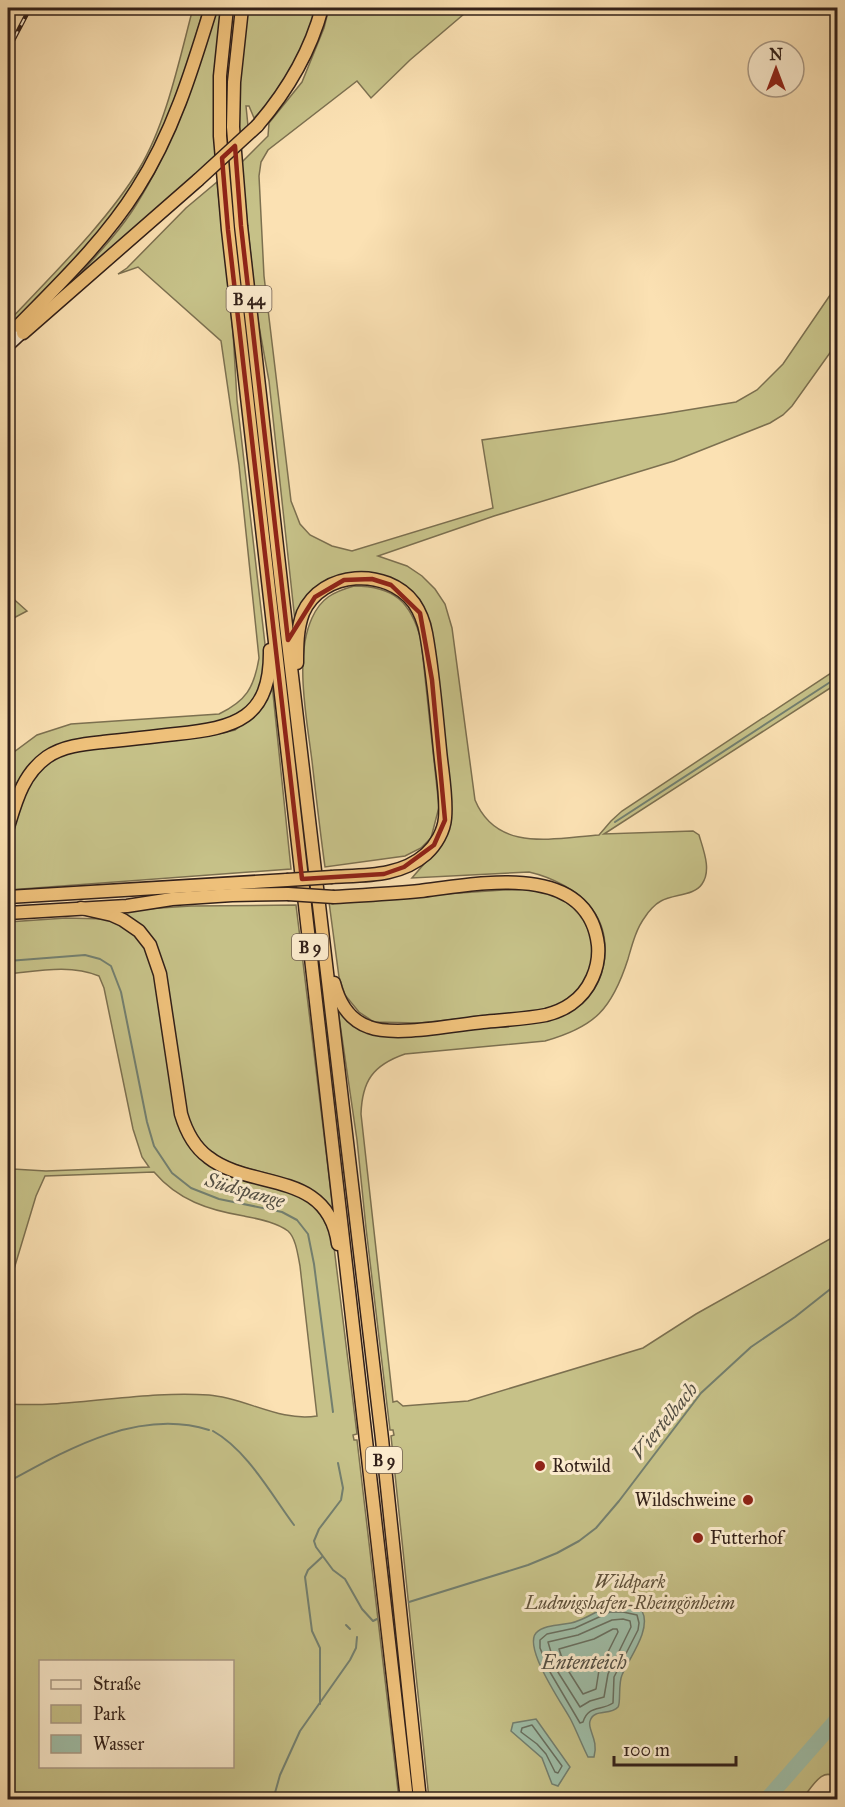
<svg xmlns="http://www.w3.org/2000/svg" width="845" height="1807" font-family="'IM FELL Great Primer',serif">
<rect width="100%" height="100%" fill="#fbe1b3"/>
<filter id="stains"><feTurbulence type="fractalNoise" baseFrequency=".00333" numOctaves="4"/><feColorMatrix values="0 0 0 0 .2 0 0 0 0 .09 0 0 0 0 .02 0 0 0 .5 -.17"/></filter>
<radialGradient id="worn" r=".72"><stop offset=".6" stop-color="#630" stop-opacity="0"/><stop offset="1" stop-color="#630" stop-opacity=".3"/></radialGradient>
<g fill="#c6c188" stroke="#7c7050" stroke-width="1.5" fill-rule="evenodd">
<path d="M193 8H204L189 60 156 148 110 222 8 332V322C51 276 107 222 139 169 166 125 180 57 193 8Z"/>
<path d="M216 8H222L215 91V157L69 286C92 260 118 234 136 205 175 144 195 77 216 8Z"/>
<polygon points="248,8 319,8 308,42 267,110 263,109 254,118 249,106 246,106 248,126 239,134 240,77"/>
<path d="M329 8H471L410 60 371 98 357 81 268 150 261 162 259 176 264 276 291 501 300 524 310 535 332 546 352 551 493 508 482 440 663 414 736 402 757 390 783 364 837 285V343L792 406 783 415 770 423 674 461 494 516 378 556 407 566 422 576 435 589 445 604 452 628 475 800C497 853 554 838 599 835L611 821 622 811 837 669 838 683 604 834 693 831 699 835C703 849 712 870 702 884 694 896 673 894 661 901 655 904 648 912 645 917 636 929 632 945 628 959 612 1009 595 1027 545 1041L405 1054C373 1065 362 1081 361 1114L393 1402 397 1401 403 1406 468 1401 643 1348 696 1314 837 1235V1779C823 1764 811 1789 802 1799H429L391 1436 394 1435 393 1430H390L366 1228 357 1140 338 1010 357 1026 374 1033 545 1021C559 1017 571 1013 582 1003 608 981 613 937 592 909 578 890 551 877 529 872L412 878 441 844 445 833 429 628 398 583 342 577 295 621 269 381 257 315 241 163 268 136 269 123 302 82 324 28Z"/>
<path d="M217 182 233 332 237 400 266 653C264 687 257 704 227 723L42 754C26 770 14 786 8 807V760L10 755 37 735 71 724 219 714C246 701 254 688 259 658L239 465 221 341 138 267 118 274 127 268 186 208Z"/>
<path d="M354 586C394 586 411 602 421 640L439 807 431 838 421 848 405 856 325 867C320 831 316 796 312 761 307 720 294 657 312 618 321 598 333 592 354 586Z"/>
<polygon points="8,594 27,611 8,621"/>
<polygon points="272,684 291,869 8,890 8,841 29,782 42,767 59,756 82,749 213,735 235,730 255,715 261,708"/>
<path d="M503 890C519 890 539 888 554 895 594 913 609 966 572 997 564 1004 553 1007 543 1010L419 1023 374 1022 359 1012 345 995 339 977 329 902Z"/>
<path d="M296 905 334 1217C325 1208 315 1195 304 1187 295 1181 280 1177 269 1174 225 1163 198 1156 185 1107L159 959 114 911 191 906Z"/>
<path d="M66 918 106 919 125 926 141 940 150 956 160 1007 175 1116 193 1150 202 1160 214 1168 288 1191 310 1202 323 1218 333 1239 357 1434 353 1435 354 1440H357L399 1799H8V1404C75 1408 142 1390 209 1395 246 1398 279 1422 317 1416L300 1266C298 1256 296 1238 288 1231 276 1222 258 1219 244 1216 208 1210 178 1200 154 1172L45 1176 36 1196 8 1289V1174L13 1169 46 1171 149 1167 142 1157 133 1129 104 988 99 976C70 964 38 971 8 974V922ZM40 1662H232V1766H40Z"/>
</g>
<g fill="#9fbea8" stroke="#737f6f" stroke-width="1.5">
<path d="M609 1606H623L642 1611C652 1629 629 1658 622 1675 618 1684 621 1703 618 1707 610 1716 594 1708 590 1721 587 1729 599 1740 594 1757H588C582 1745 577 1732 571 1720 563 1705 523 1648 536 1633 543 1625 561 1625 571 1623 585 1620 596 1611 609 1606Z"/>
<polygon points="536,1719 570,1767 558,1786 552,1784 542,1758 511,1731 513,1723"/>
</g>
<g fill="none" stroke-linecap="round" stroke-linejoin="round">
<g stroke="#686f60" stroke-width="1.5">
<path d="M610 1612H623L637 1615 639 1623 638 1630 614 1677 613 1703C601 1711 588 1705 583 1722L580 1723 550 1672 540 1648V1640L547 1634 575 1628Z"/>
<polygon points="623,1619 630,1621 631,1627 608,1674 604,1697 590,1701 580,1707 556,1669 548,1642 578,1635 612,1620"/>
<polygon points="613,1629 617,1629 618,1632 599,1670 596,1689 583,1694 564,1664 559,1649 594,1639"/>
<polygon points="532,1725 562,1766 558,1773 555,1772 546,1754 537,1744 521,1732 522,1728"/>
</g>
<g stroke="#737f6f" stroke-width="2">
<polyline points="615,822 838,677"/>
<polyline points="8,961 85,955 100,959 111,966 121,992 147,1122 154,1146 172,1173 191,1188 219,1199 282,1212 297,1220 308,1234 314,1264 333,1412"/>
<path d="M213 1431C247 1450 271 1494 294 1525"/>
<polyline points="338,1463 343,1488 341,1500 319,1529 314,1541 316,1547 333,1570 345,1579 362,1609 373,1621 377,1619"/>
<path d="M8 1482C68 1449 139 1408 209 1430"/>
<polyline points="409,1602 528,1565 557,1553 579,1541 596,1528 619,1501 701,1393 751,1347 795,1317 838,1283"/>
<polyline points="346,1625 350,1629"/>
<polyline points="320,1704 320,1648 312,1631 305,1577 308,1570 322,1557"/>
<polyline points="806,1752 809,1758"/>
<polyline points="273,1800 280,1775 300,1731 350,1660 356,1648 357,1637"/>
</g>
<polyline stroke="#9fbea8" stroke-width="15" points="766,1800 838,1718"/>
<defs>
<g id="secondary">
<polyline points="8,336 18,326"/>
<polyline points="8,347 23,333"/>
</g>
<g id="highway">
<polyline points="227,8 220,76 220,136 228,230 407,1800"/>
<polyline points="242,8 234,82 233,127 241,226 282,591 382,1439 420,1800"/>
<path d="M257 126C288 90 310 53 322 8"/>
<path d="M18 326C60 283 105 240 137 189 173 133 192 70 211 8"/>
<polyline points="23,333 198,180"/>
<path d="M297 663C297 646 297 629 303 613 322 570 387 567 414 603 420 612 424 622 426 633 433 671 436 711 440 750 442 772 447 796 445 818 444 831 436 845 426 854 400 877 365 875 332 877"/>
<path d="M8 827C16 801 23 774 47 757 63 746 84 744 103 742 128 739 152 737 176 734 235 728 271 719 270 650"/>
<polyline points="8,897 287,880"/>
<path d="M334 897C362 895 391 894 420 891 477 884 588 860 598 945 600 967 590 991 571 1004 564 1009 554 1013 546 1015 525 1019 503 1020 483 1022 454 1025 395 1037 369 1027 349 1020 339 1003 334 983"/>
<path d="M81 908 112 915 123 920 139 931 150 945 160 974 181 1114C186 1131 193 1146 208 1157 251 1191 328 1169 338 1244"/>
<polyline points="8,913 127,906 172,899 232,895 288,894"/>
</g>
</defs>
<use href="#secondary" stroke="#322019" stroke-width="12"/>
<use href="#highway" stroke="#322019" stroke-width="15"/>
<use href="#secondary" stroke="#fcecce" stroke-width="9"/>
<use href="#highway" stroke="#eec07a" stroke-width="12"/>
<defs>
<g id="rail">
<polyline points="8,22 15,8"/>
<polyline points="8,50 30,8"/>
</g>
</defs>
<use href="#rail" stroke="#322019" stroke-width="4.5"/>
<use href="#rail" stroke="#fcecce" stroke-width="2" stroke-dasharray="7" stroke-linecap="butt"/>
<defs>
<g id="highway-bridge">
<polyline points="198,180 257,126"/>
<polyline points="287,880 332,877"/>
<polyline points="288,894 334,897"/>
</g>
</defs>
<use href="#highway-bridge" stroke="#322019" stroke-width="15" stroke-linecap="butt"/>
<use href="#highway-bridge" stroke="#eec07a" stroke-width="12"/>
</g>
<path fill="none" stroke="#8f2418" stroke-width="4.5" stroke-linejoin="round" d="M235 146 241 226 288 640 315 597 344 580 372 579 391 585 420 613 432 680 445 820 434 845 404 867 384 874 302 879 228 230 222 158Z"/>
<g fill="#8f2418" stroke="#fcecce" stroke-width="2">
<circle cx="540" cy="1466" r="6"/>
<circle cx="748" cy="1500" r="6"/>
<circle cx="698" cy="1538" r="6"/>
</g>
<g text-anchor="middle" stroke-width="6" stroke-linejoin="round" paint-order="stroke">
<g fill="#fcecce" stroke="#6f5d4f" stroke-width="1.5">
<rect x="226.5" y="286" width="45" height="26" rx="4.5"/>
<rect x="292" y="934" width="36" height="26" rx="4.5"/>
<rect x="366" y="1447" width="36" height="26" rx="4.5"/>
</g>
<g font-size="16" font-weight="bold" fill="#322019">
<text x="249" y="305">B 44</text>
<text x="310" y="953">B 9</text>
<text x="384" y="1466">B 9</text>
</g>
<g font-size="18" fill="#322019" stroke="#fcecce" text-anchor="start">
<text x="552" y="1472">Rotwild</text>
<text x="736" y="1506" text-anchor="end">Wildschweine</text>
<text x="710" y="1544">Futterhof</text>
</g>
<g font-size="18" font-style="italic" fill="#5e503a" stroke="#fcecce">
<text x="630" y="1588">Wildpark<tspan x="630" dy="21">Ludwigshafen-Rheingönheim</tspan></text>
</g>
<g font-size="20" font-style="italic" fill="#534f44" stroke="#fcecce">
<text transform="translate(245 1190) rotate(16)" y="7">Südspange</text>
<text transform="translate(664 1421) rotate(-51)" y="7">Viertelbach</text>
<text x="584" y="1669">Ententeich</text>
</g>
</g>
<rect width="845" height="1807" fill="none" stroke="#fbe1b3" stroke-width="30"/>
<rect x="9" y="9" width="827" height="1789" fill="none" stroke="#322019" stroke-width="3"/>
<rect x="15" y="15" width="815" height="1777" fill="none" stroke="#322019" stroke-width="1.5"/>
<rect x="39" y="1660" width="195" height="108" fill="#fcecce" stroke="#ab9a86" stroke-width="1.5"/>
<rect x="51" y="1680" width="30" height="9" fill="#fcecce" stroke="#ab9a86" stroke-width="1.5"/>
<text x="93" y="1690" font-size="18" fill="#322019">Straße</text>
<rect x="51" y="1705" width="30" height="18" fill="#c6c188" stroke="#ab9a86" stroke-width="1.5"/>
<text x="93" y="1720" font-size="18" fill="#322019">Park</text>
<rect x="51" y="1735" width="30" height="18" fill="#9fbea8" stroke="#ab9a86" stroke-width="1.5"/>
<text x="93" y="1750" font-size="18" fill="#322019">Wasser</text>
<g transform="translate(776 69)"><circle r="28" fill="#fcecce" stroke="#ab9a86" stroke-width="1.5"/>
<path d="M0-4.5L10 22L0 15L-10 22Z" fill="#8f2418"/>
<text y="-9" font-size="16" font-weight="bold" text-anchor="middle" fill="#322019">N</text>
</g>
<path d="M614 1756v9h122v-9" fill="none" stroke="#322019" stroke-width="3"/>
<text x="623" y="1756" font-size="18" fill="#322019" stroke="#fcecce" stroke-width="4.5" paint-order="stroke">100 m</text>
<rect width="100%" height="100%" filter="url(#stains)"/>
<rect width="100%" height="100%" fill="url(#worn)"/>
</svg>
